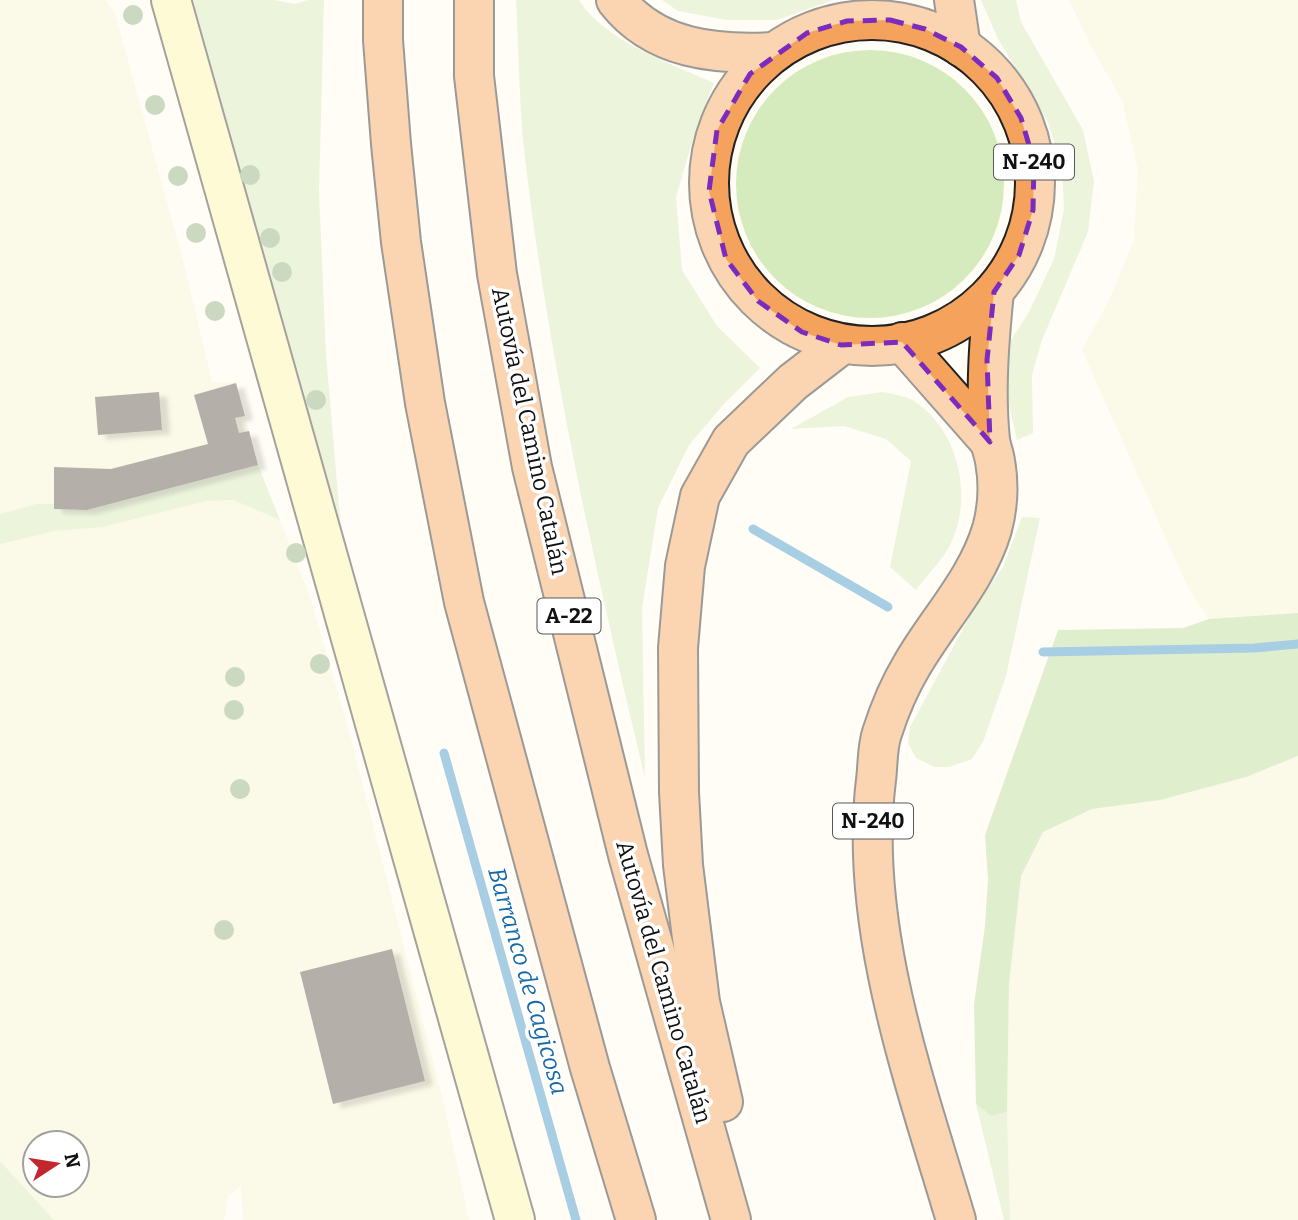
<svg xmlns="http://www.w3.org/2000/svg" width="1298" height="1220" font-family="Bitter,serif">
<defs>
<filter id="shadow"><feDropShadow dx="8" dy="4.5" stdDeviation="2" flood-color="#0004"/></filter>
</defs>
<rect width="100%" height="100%" fill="#fffdf5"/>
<g fill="#f6f3d4" fill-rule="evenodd">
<polygon points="0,0 105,0 115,13 185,268 212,382 236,383 258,465 87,510 54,509 53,504 36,504 0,514"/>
<polygon points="1069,0 1298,0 1298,613 1209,619 1189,590 1082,350 1110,298 1134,240 1138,170 1122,100 1092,48"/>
<path d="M233 500 280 520 309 594 350 735 443 1100 469 1220H243L241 1186 228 1196 224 1220H54L0 1161V544L55 531 103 527 206 501ZM35 1143H77V1185H35Z"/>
<polygon points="1298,756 1298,1220 1010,1220 1007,1112 1009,984 1021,876 1043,832 1092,809 1160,800 1246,777"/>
</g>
<g fill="#d5ebbd">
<polygon points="193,0 274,0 295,4 308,0 324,0 319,192 326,354 341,530"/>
<path d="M516 0H579C604 41 672 64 714 83L696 129 676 197 682 270 717 326 760 368 723 405 689 445 658 508 642 608 645 778C596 574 550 368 525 159 519 106 519 53 516 0Z"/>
<polygon points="662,0 833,0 777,20 727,20 678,11"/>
<polygon points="981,0 1016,0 1021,22 1083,130 1094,181 1088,232 1042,340 1032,375 1033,433 1017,440 1004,383 1009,343 1029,312 1054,259 1064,209 1062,166 1048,122 998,39"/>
<circle cx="870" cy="184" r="134"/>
<path d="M883 392C893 394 906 396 914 401 960 431 974 499 949 547 941 562 926 576 916 590L890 567 911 461 886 439 844 426 791 429 848 397Z"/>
<polygon points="258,465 280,520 233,500 206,501 103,527 55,531 0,544 0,514 36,504 54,504 54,509 87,510"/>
<polygon points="1022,517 1040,518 1006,676 983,742 972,759 949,767 934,767 916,758 908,743 910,727 977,603 1003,567"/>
<polygon points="976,1104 991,1116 1007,1112 1010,1220 1004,1220"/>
<polygon points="0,1161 54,1220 0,1220"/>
</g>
<polygon fill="#b9dc9c" points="1298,613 1298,756 1246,777 1160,800 1092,809 1043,832 1021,876 1009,984 1007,1112 991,1116 976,1104 974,1004 985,926 988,879 985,835 1058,630 1183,628 1209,619"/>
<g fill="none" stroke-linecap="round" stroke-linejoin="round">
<g stroke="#3f96cf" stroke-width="9">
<polyline points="753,529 888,607"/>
<polyline points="1043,652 1254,648 1298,644"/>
<polyline points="444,753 576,1220"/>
</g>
</g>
<g fill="#5a524d" filter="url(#shadow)">
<polygon points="236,383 245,416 235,418 239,433 249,431 258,465 87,510 54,509 54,467 111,469 208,444 194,395"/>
<polygon points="159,392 162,430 98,435 95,397"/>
<polygon points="392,949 425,1081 333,1104 300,972"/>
</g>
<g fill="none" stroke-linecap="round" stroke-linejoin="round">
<defs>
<polyline id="secondary" points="171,0 515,1220"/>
<g id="highway">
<polyline points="383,0 383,40 391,144 401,242 425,403 464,602 590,1068 636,1220"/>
<polyline points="474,0 474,76 497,274 532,467 628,855 731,1220"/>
<path d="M616 0C655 50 716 55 774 52"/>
<polyline points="954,0 961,47"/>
<circle cx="872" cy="183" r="163"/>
<polyline points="902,342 990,442"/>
<polyline points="723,1102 700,1002 683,865 679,792 678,648 685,566 700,496 731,441 793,382 841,345"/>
<path d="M956 1220C915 1082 858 926 876 780 878 765 877 747 882 733 889 711 900 685 912 665 938 620 977 580 992 529 998 507 999 483 995 461 994 454 991 447 990 440 985 391 989 341 994 292"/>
</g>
</defs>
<use href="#secondary" stroke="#333" stroke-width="42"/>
<use href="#highway" stroke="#222" stroke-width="42"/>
<use href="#secondary" stroke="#fff6b0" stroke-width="38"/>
<use href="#highway" stroke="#f5a25d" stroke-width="38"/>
</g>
<g fill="#8dad7f">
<circle cx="133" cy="15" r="10"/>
<circle cx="155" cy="105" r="10"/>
<circle cx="250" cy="175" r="10"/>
<circle cx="178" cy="176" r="10"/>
<circle cx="196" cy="233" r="10"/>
<circle cx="270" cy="238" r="10"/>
<circle cx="282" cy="272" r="10"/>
<circle cx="215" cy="311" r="10"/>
<circle cx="316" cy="400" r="10"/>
<circle cx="296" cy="553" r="10"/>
<circle cx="320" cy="664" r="10"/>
<circle cx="235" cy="677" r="10"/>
<circle cx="234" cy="710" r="10"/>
<circle cx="240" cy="789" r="10"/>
<circle cx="224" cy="930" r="10"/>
</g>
<path d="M0 0H1298V1220H0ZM890 20 925 29 961 47 997 78 1021 118 1034 162 1033 210 1019 255 994 292 987 360 990 442 902 342 841 345 802 332 758 301 726 259 709 191 717 130 750 74 807 33 847 21Z" fill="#fffdf5" fill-opacity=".55" fill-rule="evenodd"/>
<path fill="none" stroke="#7b2cbf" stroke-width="5" stroke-dasharray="14 9" stroke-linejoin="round" d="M890 20 925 29 961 47 997 78 1021 118 1034 162 1033 210 1019 255 994 292 987 360 990 442 902 342 841 345 802 332 758 301 726 259 709 191 717 130 750 74 807 33 847 21Z"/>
<g text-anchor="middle" stroke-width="7" stroke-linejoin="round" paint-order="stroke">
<g fill="#fff" stroke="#585858" stroke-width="2">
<rect x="994" y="144.5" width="80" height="35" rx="5"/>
<rect x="537.5" y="598.5" width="63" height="35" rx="5"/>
<rect x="833" y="803.5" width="80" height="35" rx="5"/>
</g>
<g font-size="21" font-weight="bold" fill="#111">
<text x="1034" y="169">N-240</text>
<text x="569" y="623">A-22</text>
<text x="873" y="828">N-240</text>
</g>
<g font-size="23" fill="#111" stroke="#fff">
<text transform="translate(530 431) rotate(78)" y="8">Autovía del Camino Catalán</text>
<text transform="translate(664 982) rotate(74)" y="8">Autovía del Camino Catalán</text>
</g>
<g font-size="24" font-style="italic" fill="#1768a6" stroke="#fff">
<text transform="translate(528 981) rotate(74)" y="8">Barranco de Cagicosa</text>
</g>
</g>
<g transform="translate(56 1164) rotate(78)"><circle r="33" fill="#ffffff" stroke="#a0a0a0" stroke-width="2"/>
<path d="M0-5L12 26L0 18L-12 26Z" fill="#c4262e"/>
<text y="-10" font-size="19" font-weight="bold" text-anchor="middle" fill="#111111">N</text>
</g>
</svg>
